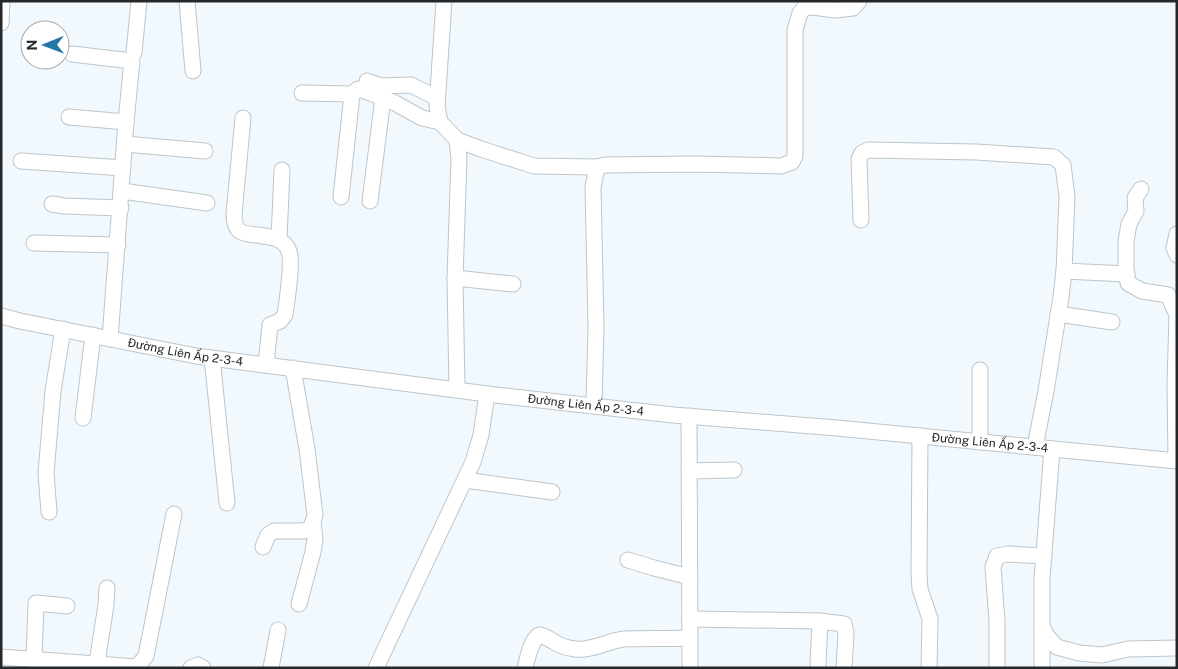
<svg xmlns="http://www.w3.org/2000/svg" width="1178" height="669" font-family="'Public Sans',sans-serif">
<rect width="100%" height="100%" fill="#f2f9fe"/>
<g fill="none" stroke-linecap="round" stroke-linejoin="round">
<defs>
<g id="minor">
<polyline points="187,1 193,71"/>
<polyline points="444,1 437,106 440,122 457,140 459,159 455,278 457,389"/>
<polyline points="1,23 2,1"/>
<polyline points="134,53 139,1"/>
<polyline points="72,54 132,61 126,122 110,339"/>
<polyline points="367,81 382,86 411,85 437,98"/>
<polyline points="302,93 352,94 358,89 373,94 395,103 422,118 440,122"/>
<polyline points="69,117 126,122"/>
<path d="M243 118 234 214C234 233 242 234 258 235 264 236 270 237 275 238 282 241 287 245 289 251 293 263 287 300 285 315L280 321 270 325 266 365"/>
<polyline points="457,140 481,149 534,166 597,167 605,165 695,164 781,166 792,162 795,156 795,30 800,13 804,8 813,7 835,10 853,8 859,1"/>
<polyline points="125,144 205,151"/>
<polyline points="21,161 123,168"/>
<polyline points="1141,189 1135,198 1136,211 1129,224 1126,241 1126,269 1128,283 1142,291 1168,295 1177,315 1175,384 1176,461"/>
<polyline points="122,191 207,203"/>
<polyline points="341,197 352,94"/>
<polyline points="370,201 383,98"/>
<polyline points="52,204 64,206 121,208"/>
<polyline points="861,220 859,159 862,153 868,150 976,152 1054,157 1063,165 1067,197 1064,271 1061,297 1046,391 1035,447"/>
<polyline points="1177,234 1174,248 1177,255"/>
<polyline points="279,239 282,170"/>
<polyline points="34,243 118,245"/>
<polyline points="1064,271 1127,274"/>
<polyline points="455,278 513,284"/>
<polyline points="1058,314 1112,322"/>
<path id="s1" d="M1 316 20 321 196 356 487 394 673 415 837 428 1177 461"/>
<polyline points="212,358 227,503"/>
<polyline points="980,370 980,442"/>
<polyline points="594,406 596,326 593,187 597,167"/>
<polyline points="689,416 690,668"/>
<polyline points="83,418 93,335"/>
<polyline points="920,436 919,573 920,589 930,619 929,668"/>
<polyline points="689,471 734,470"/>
<polyline points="465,480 552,492"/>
<polyline points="49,512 46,473 53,391 63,329"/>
<polyline points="263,547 268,535 274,531 303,531 310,529 313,522 315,515 307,449 293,368"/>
<polyline points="628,560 654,568 690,577"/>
<polyline points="299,604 313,552 315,539 313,522"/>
<polyline points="690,619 820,621 844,624 846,633 844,668"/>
<polyline points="1042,626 1047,636 1057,647 1079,653 1102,655 1128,649 1177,648"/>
<polyline points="1,657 137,667 146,656 174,514"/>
<polyline points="34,660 36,603 67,606"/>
<polyline points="98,664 98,656 106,605 107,588"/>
<polyline points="818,664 820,621"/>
<polyline points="191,668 198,665 203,668"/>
<polyline points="271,668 278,630"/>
<polyline points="376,668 473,462 481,435 487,394"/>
<path d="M525 668C528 657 530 642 539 635 546 636 550 640 556 643 562 647 568 648 575 649 592 651 607 641 624 639 645 638 668 639 690 638"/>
<polyline points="997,668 997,621 993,567 997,556 1008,554 1044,556"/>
<polyline points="1042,668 1042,579 1052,449"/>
</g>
</defs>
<use href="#minor" stroke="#bec5c9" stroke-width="17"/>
<use href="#minor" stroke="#fff" stroke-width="15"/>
</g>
<g text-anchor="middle" stroke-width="4" stroke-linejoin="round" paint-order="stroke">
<g font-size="12" fill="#25282a" stroke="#fff">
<text dy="4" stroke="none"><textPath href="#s1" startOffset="188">Đường Liên Ấp 2-3-4</textPath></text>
<text dy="4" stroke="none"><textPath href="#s1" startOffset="592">Đường Liên Ấp 2-3-4</textPath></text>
<text dy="4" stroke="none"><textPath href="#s1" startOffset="998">Đường Liên Ấp 2-3-4</textPath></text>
</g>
</g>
<rect width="1178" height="669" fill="none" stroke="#25282a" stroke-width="5"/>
<g transform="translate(45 45) rotate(269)"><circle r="24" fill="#ffffff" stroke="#a8a9aa"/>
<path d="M0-4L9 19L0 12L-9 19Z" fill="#2478a8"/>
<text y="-8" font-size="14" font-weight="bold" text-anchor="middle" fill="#25282a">N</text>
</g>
</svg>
